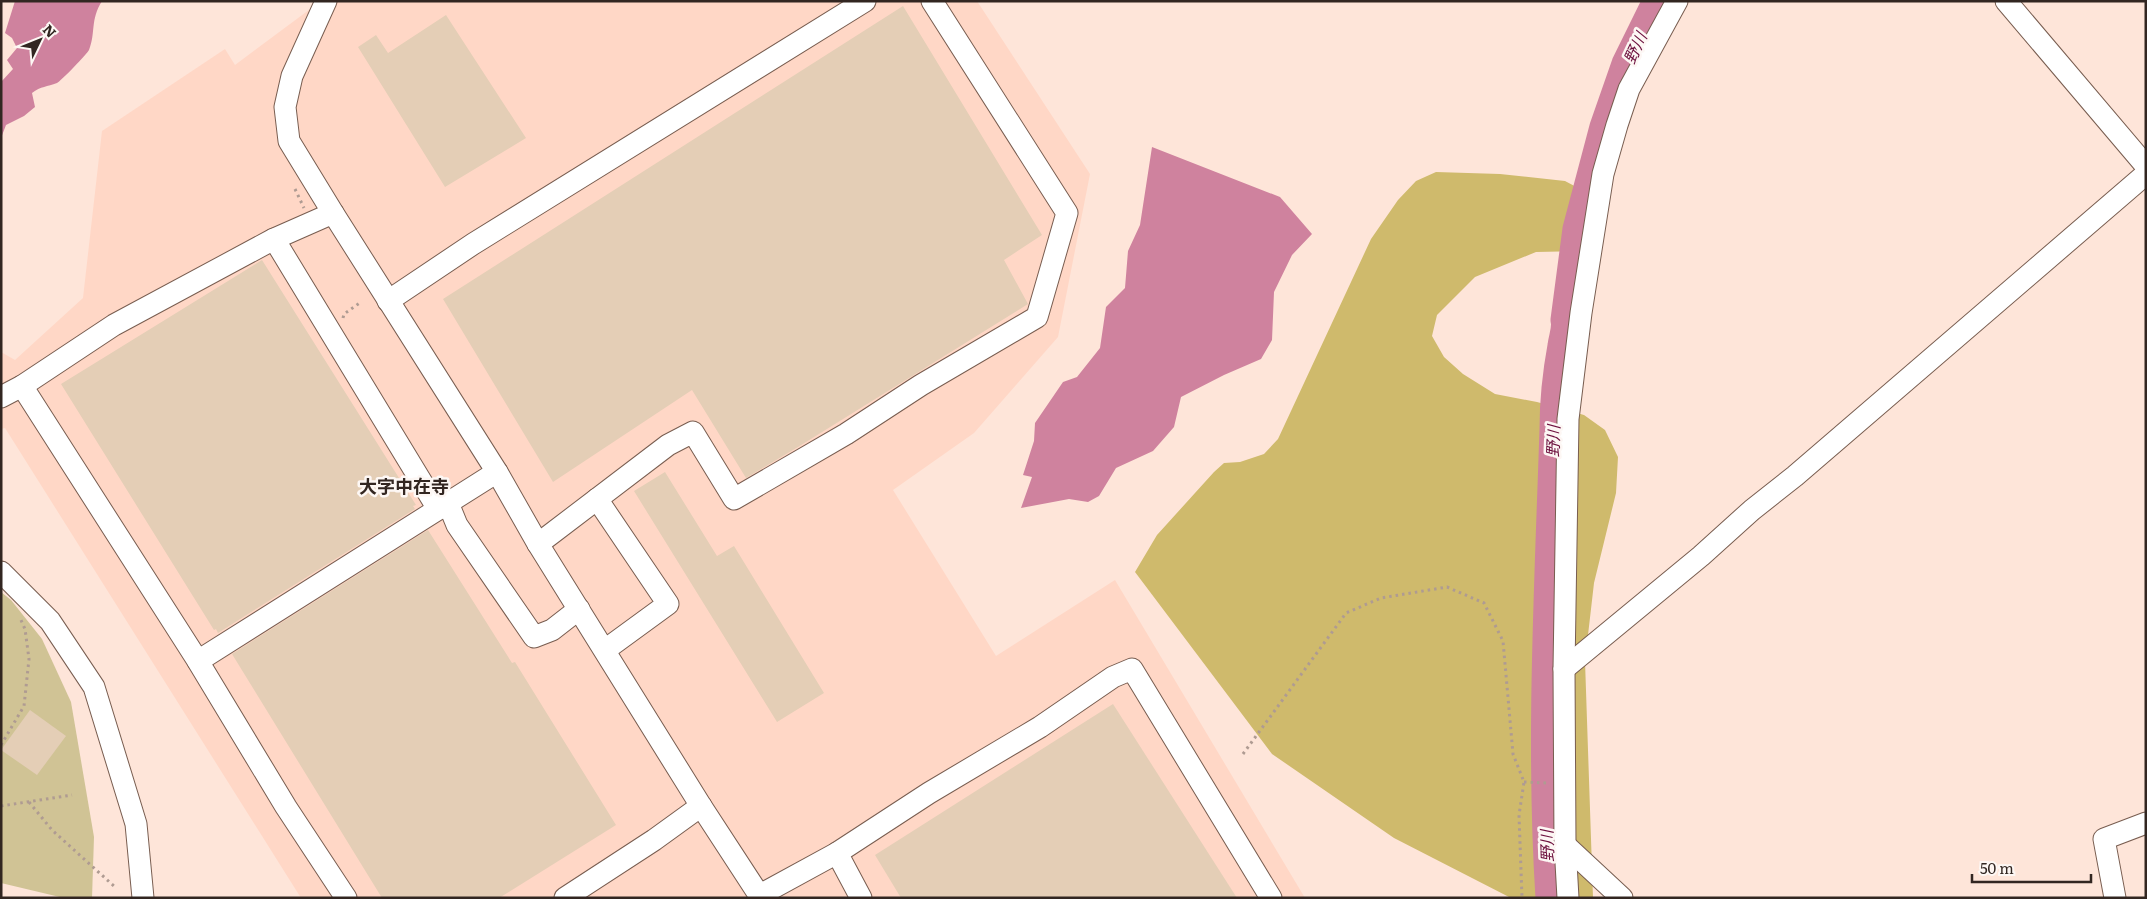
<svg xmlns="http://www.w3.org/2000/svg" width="2147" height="899" font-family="Literata,'Noto Sans JP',serif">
<rect width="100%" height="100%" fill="#fee5d9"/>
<polygon fill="#ffd7c6" points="321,1 977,1 1090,174 1058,337 974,433 893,490 996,656 1115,580 1305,898 301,898 5,428 1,429 1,352 15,360 83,298 102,131 225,49 235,65"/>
<polygon fill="#d0c395" points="1,592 11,600 42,639 71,702 94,837 92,898 64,898 1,883"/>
<polygon fill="#cfba6c" points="1436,172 1500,174 1565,181 1599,199 1584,251 1536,252 1475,277 1437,315 1432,336 1444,357 1463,374 1495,394 1537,402 1584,415 1605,430 1618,457 1616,493 1594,583 1585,661 1593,898 1511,898 1394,838 1272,754 1135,572 1157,535 1214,472 1224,463 1240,462 1264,454 1278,439 1371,239 1398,200 1416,181"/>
<g fill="#cf829e">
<path d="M15 1H102C90 20 96 32 89 50 88 53 60 82 57 83 47 87 41 86 32 93L35 107 24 116 6 125 1 138V82L13 69 7 60 17 48 12 38 5 33Z"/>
<polygon points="1152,147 1280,197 1312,234 1292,255 1274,292 1272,340 1261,359 1224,375 1181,397 1174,427 1153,451 1116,468 1099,496 1088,502 1069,499 1021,508 1032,477 1023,475 1034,441 1035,423 1063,382 1077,377 1100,348 1106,307 1125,288 1128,251 1140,225"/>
</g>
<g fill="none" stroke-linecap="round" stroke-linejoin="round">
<path stroke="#cf829e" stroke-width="29" d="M1550 898C1540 742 1549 585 1554 429 1554 401 1557 373 1562 346 1563 337 1567 329 1565 320L1577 229 1604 127 1626 64 1657 1"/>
</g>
<g fill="#e4ceb6">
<polygon points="903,6 1042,235 1004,260 1028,304 798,447 746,478 692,390 553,482 443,299"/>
<polygon points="446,15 526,138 445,187 358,47 376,35 388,53"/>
<polygon points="262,260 416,505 413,506 415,509 218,633 216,629 214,630 61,384"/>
<polygon points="665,472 717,556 734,546 824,693 777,722 634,491"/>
<polygon points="428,530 512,663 515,662 616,825 499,898 382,898 232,654"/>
<polygon points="1113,704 1237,898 901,898 875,855"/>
<polygon points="30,710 66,736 37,775 1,750"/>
</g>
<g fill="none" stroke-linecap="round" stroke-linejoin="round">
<defs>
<g id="minor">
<polyline points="326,1 292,76 285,107 289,141 333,213 497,472 538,544 701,806 761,898"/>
<polyline points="2006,1 2146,166"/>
<polyline points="274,239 438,509"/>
<polyline points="388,301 473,244 865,1"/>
<polyline points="22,386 196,658 286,807 346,898"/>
<polyline points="1,397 22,386 114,325 274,239 333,213"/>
<polyline points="597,499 668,604 605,650"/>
<polyline points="448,503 457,525 534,637 552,630 579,609"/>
<polyline points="538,544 668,445 693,432 734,499 846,434 921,385 1037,317 1067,213 932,1"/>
<polyline points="1,572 50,621 94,687 136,824 143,898"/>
<polyline points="198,661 497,472"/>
<polyline points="1564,669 1701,556 1752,510 1795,476 2146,174"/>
<polyline points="1565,845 1622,898"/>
<polyline points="837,853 861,898"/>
<polyline points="760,895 837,853 929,793 1040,727 1113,677 1132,669 1271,898"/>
<polyline points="565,898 654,840 701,806"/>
<polyline points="1568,898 1565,845 1564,669 1568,419 1581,313 1603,174 1617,125 1629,89 1677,1"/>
<polyline points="2115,898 2104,839 2146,823"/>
</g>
</defs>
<use href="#minor" stroke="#785d50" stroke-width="23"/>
<g stroke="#af9b92" stroke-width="3" stroke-dasharray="2.5 4" stroke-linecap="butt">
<polyline points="295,189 304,208"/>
<polyline points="343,318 344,314 361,302"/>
<polyline points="1,745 24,706 29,659 25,629 20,618"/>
<polyline points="1243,754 1346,613 1381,598 1447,587 1484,603 1503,641 1513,754 1524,782 1519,815 1522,898"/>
<polyline points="1524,782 1548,783"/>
<polyline points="29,802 52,830 115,887"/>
<polyline points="1,806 72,795"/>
</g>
<use href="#minor" stroke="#fff" stroke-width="21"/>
</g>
<g text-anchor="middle" stroke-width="5" stroke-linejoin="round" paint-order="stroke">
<g font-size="16" font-style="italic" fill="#6c0f3d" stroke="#fdf7f4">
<text transform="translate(1635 48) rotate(-65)" y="6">野川</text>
<text transform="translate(1553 441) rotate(-88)" y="6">野川</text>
<text transform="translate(1547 846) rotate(-92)" y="6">野川</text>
</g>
<g font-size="18" font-weight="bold" fill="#322621" stroke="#fdf7f4">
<text x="404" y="493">大字中在寺</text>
</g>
</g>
<rect width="2147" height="899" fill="none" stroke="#322621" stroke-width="5"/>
<g transform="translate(40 40) rotate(47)" stroke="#fdf7f4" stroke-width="4" paint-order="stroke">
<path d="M0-4L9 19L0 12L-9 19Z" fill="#322621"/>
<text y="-8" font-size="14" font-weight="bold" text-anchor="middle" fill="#322621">N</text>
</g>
<path d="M1972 874v8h119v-8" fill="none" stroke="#322621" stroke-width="2.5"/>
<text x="1980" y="874" font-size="15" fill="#322621" stroke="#fdf7f4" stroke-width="4" paint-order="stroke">50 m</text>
</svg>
